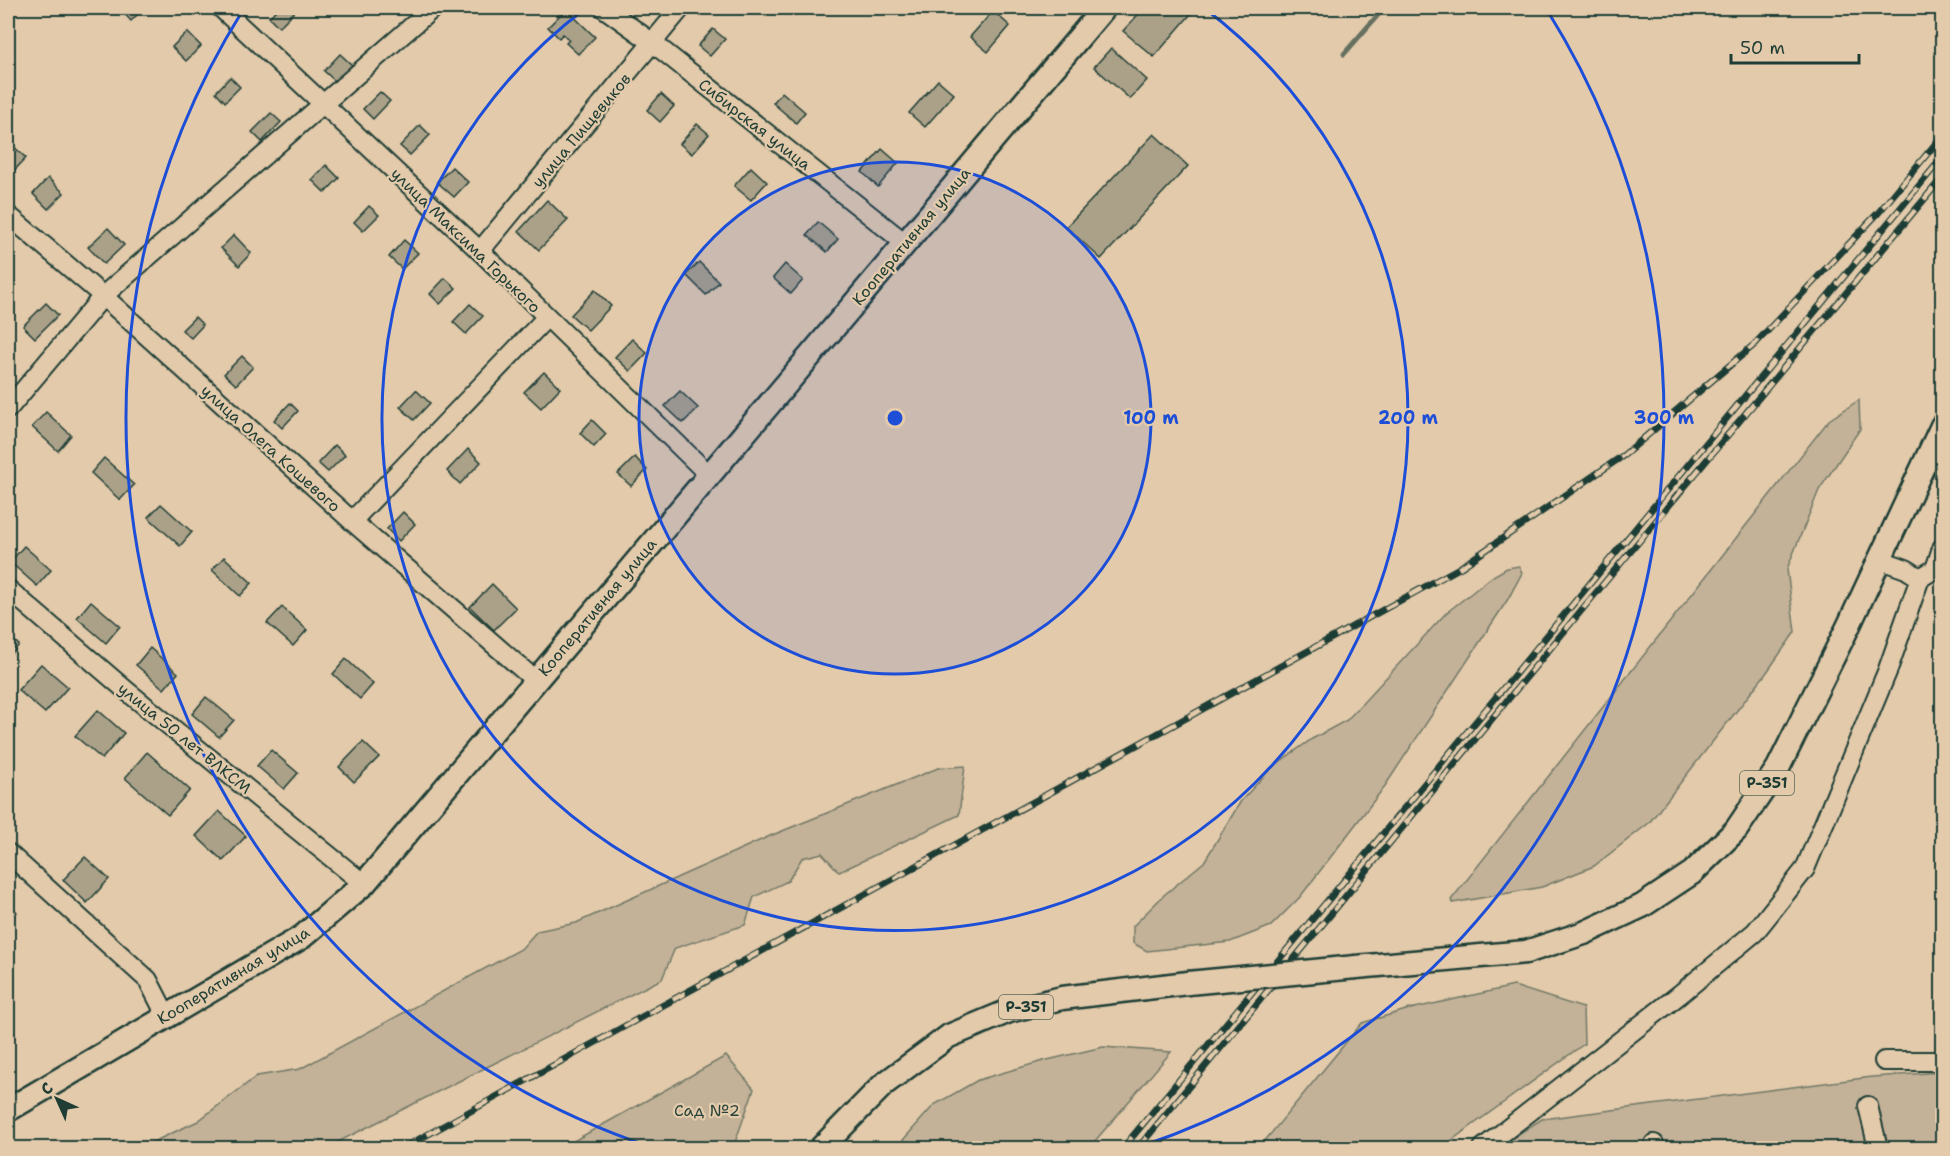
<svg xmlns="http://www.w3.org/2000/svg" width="1950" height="1156" font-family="'Shantell Sans',sans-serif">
<rect width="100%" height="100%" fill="#e3caab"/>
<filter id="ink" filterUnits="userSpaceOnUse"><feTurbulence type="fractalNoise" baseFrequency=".0167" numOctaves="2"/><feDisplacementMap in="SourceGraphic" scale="12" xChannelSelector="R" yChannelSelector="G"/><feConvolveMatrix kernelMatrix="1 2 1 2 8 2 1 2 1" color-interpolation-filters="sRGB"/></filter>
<g filter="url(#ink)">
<g fill="#c3b298" stroke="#717866" stroke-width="1.5">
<polygon points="1859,400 1860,429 1819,490 1787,569 1795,632 1767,672 1649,823 1594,866 1542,887 1453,903 1451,900 1829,420"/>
<polygon points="1519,566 1522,573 1508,599 1385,786 1300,897 1271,926 1230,942 1147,951 1133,943 1133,926 1164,895 1204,862 1241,801 1271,768 1312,739 1347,720 1446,613 1493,576 1507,568"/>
<polygon points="965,766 959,815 839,872 822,853 802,858 788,881 754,897 745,925 675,948 662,979 326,1148 140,1148 198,1121 257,1076 300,1069 521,949 537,931 576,923 770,836 938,768"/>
<polygon points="1514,986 1583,1008 1584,1044 1441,1148 1259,1148 1362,1023 1406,1010"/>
<polygon points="1103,1047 1171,1052 1089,1148 896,1148 934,1105 978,1080 1043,1061"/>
<polygon points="726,1056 754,1089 733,1148 561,1148"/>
<polygon points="1942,1072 1942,1148 1497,1148 1542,1119 1872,1077"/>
</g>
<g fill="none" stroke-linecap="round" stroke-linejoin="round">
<polyline stroke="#656f5e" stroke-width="5" points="1344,54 1384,8"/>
</g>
<g fill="#aaa188" stroke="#1f3d34" stroke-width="1.5">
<polygon points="123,8 144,8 131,21 121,10"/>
<polygon points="278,8 298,8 279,27 269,17"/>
<polygon points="1144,8 1196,8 1154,57 1123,31"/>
<polygon points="566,9 595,37 578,54 566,43 569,40 563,34 559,38 548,27"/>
<polygon points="993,11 1010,26 988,52 970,37"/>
<polygon points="713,29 725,39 710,56 698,46"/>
<polygon points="187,32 201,46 186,61 172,47"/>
<polygon points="1111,48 1147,80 1130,99 1094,67"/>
<polygon points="340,54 352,65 336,82 324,71"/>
<polygon points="230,77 240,87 225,102 216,92"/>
<polygon points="938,80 954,94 925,127 909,113"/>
<polygon points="380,92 390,101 373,119 363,109"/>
<polygon points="782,92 805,112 796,123 773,103"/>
<polygon points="661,94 674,106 660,122 647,110"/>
<polygon points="271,113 281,122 262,142 252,132"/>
<polygon points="697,124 709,134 692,154 680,144"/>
<polygon points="420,125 430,135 410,155 400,146"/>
<polygon points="1154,134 1188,166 1101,259 1066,227"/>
<polygon points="8,141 26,158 8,177"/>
<polygon points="882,149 898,163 878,187 862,172"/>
<polygon points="326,165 339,178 325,193 312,180"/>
<polygon points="452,167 468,182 454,197 437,182"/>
<polygon points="751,167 767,182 751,200 734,186"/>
<polygon points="48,178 64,193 48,209 33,194"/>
<polygon points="547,200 568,220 539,250 519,231"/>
<polygon points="369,206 379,215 363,231 354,222"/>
<polygon points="818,222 838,239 827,252 807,235"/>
<polygon points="108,228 124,245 104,264 88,247"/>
<polygon points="234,235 251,253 239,266 221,248"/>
<polygon points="404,240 418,253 402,269 389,257"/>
<polygon points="699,262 719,282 706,295 686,275"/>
<polygon points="785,264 803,280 791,294 773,278"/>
<polygon points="445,278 456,288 440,304 430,294"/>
<polygon points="595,290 611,306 588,330 571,315"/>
<polygon points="46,303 58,315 35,338 23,326"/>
<polygon points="470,304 483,316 466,334 453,322"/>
<polygon points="195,317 203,325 191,338 182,330"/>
<polygon points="632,339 647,353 630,371 615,357"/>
<polygon points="242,356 253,367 236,385 224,374"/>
<polygon points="544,372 560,388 541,408 524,392"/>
<polygon points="416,390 430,403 414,420 400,407"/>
<polygon points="680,391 698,408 683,423 665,406"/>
<polygon points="290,403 298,411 282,428 274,420"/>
<polygon points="46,412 71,435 58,451 32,427"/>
<polygon points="592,420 606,434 594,447 580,433"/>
<polygon points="335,445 345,455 328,472 318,463"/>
<polygon points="468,449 481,462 460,484 447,471"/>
<polygon points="635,457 647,470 631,486 618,474"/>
<polygon points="104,458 134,485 120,500 91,473"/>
<polygon points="161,504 192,532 180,546 148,517"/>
<polygon points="403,512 415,524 399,541 387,529"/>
<polygon points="24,546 51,570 37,586 10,562"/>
<polygon points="224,557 252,583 240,596 212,570"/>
<polygon points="492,584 516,608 494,630 470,607"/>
<polygon points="91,601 120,626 106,643 77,618"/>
<polygon points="282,607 307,630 293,646 267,623"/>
<polygon points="8,635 19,645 8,657"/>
<polygon points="150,648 178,673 164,689 136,665"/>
<polygon points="346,659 373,684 360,699 333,674"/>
<polygon points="41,664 68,687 45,713 18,690"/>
<polygon points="206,697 234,720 219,737 192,714"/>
<polygon points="98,710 124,733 102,759 75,736"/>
<polygon points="363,742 379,757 354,782 339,767"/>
<polygon points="271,750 298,773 284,789 257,766"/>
<polygon points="147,752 190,790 168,815 125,778"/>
<polygon points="219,811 246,836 223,861 196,836"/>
<polygon points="85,857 109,879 87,903 63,880"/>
<polygon points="8,903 17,912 8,922"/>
</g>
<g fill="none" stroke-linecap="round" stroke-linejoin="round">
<defs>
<g id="minor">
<polyline points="221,8 480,251 709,475"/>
<polyline points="604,8 653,43 905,243"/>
<polyline points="8,215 103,296 352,521 535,680"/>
<polyline points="480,251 681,8"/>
<polyline points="8,409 103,296 433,8"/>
<polyline points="352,521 546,318"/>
<polyline points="1920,578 1935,569 1942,548"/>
<polyline points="8,589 128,692 364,884"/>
<polyline points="8,853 148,980 166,1015"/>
<polyline points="1884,1061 1942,1061"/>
<polyline points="1868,1106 1878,1148"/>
<polyline points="1654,1144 1655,1148"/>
<polyline points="1483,1148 1679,995 1755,932 1805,869 1887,672 1920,578 1906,569 1878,559"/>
</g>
<g id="major">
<polyline points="1356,967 1526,952 1584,933 1642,906 1692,873 1736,830 1778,768 1849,625 1942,426"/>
<polyline points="8,1110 302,937 364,884 1104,8"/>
<polyline points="821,1148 884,1084 949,1036 1009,1011 1062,998 1188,983"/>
</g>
</defs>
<use href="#minor" stroke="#1f3d34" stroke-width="22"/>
<use href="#major" stroke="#1f3d34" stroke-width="27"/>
<use href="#minor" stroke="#e3caab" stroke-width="18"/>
<use href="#major" stroke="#e3caab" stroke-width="22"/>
<defs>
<g id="rail">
<polyline points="403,1148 1461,567 1624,455 1755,344 1879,212 1942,136"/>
<polyline points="1123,1148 1942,158"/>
<polyline points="1138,1148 1580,612 1942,178"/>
</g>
</defs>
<use href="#rail" stroke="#1f3d34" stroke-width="7"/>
<use href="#rail" stroke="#e3caab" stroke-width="4.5" stroke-dasharray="14" stroke-linecap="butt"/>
<defs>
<polyline id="major-bridge" points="1188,983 1356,967"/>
</defs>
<use href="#major-bridge" stroke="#1f3d34" stroke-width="27" stroke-linecap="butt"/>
<use href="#major-bridge" stroke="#e3caab" stroke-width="22"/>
</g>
</g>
<circle cx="895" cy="418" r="256" fill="#1d4ed8" fill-opacity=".12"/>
<g fill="none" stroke="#1d4ed8" stroke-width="3">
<circle cx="895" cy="418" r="256"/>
<path d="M1204 8A513 513 0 1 1 586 8"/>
<path d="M651 1147A769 769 0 0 1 243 10M1547 10A769 769 0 0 1 1139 1147"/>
</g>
<g text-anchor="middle" stroke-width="4.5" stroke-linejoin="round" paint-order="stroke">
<g fill="#e3caab" stroke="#5a6758" stroke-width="1.5">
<rect x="1740" y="771" width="54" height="24" rx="4.5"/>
<rect x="999" y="995" width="54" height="24" rx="4.5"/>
</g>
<g font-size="15" font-weight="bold" fill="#1f3d34">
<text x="1767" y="788">Р-351</text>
<text x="1026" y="1012">Р-351</text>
</g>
<g font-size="16" fill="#1f3d34" stroke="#e3caab">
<text transform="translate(755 124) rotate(38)" y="6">Сибирская улица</text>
<text transform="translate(581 130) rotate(-50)" y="6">улица Пищевиков</text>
<text transform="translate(911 236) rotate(-50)" y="6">Кооперативная улица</text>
<text transform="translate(466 240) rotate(44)" y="6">улица Максима Горького</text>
<text transform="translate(271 448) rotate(42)" y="6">улица Олега Кошевого</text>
<text transform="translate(597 607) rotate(-50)" y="6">Кооперативная улица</text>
<text transform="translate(185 738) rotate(39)" y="6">улица 50 лет ВЛКСМ</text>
<text transform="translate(233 975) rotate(-31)" y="6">Кооперативная улица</text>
</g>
<g font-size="16" fill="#274339" stroke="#e3caab">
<text x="707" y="1116">Сад №2</text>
</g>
</g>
<circle cx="895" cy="418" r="9" fill="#1d4ed8" stroke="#e3caab" stroke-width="3"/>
<g font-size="18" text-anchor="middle" font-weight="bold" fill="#1d4ed8" stroke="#e3caab" stroke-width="4.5" stroke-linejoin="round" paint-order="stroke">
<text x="1151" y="424">100 m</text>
<text x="1408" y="424">200 m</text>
<text x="1664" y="424">300 m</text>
</g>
<rect width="1950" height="1156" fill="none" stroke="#e3caab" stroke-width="30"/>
<rect x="15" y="15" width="1920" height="1126" fill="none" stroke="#1f3d34" stroke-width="2" filter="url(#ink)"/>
<g transform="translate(57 1099) rotate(315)" stroke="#e3caab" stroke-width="4.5" paint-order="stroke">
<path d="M0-4.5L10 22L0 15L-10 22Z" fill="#1f3d34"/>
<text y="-9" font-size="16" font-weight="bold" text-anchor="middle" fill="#1f3d34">С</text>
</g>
<path d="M1731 54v9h128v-9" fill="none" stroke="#1f3d34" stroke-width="3"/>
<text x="1740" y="54" font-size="18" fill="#1f3d34" stroke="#e3caab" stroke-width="4.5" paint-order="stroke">50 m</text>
</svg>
